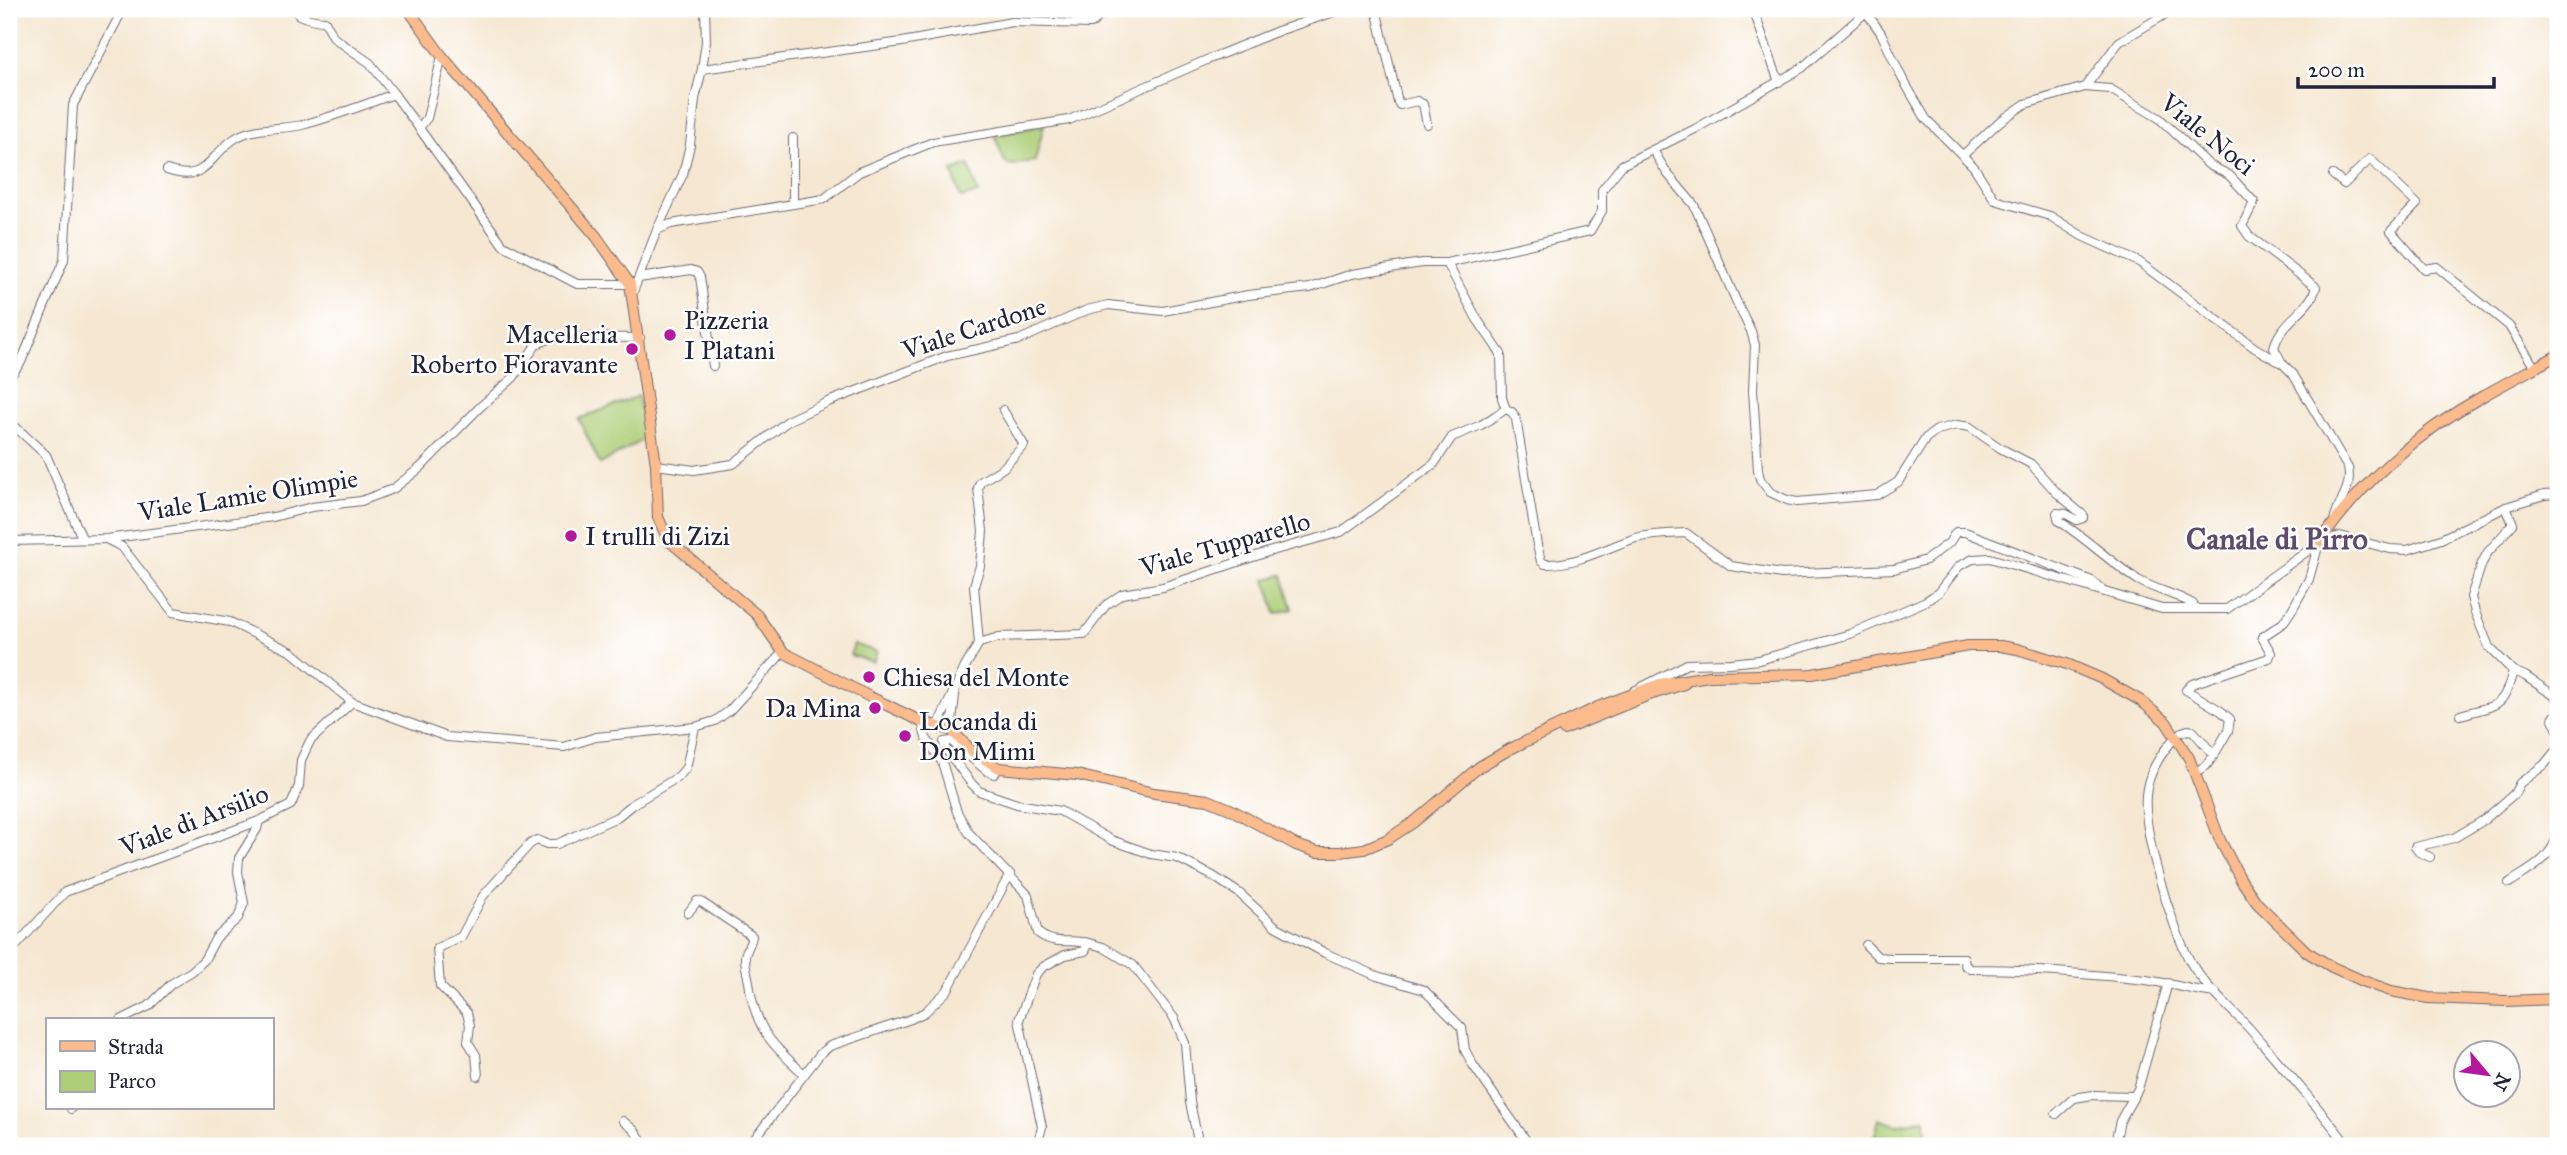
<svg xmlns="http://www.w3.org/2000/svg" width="2567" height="1155" font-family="'IM FELL Great Primer',serif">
<rect width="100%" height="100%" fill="#fff"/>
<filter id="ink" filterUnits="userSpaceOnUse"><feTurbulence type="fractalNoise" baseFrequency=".0143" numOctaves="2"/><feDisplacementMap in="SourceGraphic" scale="14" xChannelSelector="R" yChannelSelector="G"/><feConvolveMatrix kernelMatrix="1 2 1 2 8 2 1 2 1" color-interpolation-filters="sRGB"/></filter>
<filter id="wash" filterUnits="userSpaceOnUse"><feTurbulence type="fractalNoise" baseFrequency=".00686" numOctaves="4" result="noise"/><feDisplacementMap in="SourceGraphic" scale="28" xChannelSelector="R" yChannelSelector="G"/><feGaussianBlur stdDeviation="1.57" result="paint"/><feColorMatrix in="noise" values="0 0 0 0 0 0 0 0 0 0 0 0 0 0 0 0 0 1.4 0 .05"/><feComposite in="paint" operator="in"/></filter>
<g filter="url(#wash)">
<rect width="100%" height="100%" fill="#f5e7d1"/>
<g fill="#aecf78" stroke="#68785a" stroke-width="2">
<polygon points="1044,125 1035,161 1013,165 1005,163 995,136"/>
<polygon points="969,165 978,193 961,198 952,171"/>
<polygon points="638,396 646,438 600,464 579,419"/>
<polygon points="1283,575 1293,609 1276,614 1266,579"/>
<polygon points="854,644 877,652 873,662 850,655"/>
<polygon points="1879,1119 1896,1125 1925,1119 1926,1146 1872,1146"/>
</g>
</g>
<g filter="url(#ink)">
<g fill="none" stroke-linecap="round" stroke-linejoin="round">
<defs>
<g id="minor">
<path d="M296 9 299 15C308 19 315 21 325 21L334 38 370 63 394 94"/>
<polyline points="1376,9 1398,102 1400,105 1417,101 1423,104 1427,124"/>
<polyline points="1753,9 1779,82"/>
<path d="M1866 12 1881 33 1902 78 1926 119 1974 167 1995 200 2050 216 2082 236 2139 262 2255 348 2283 364 2293 374 2348 468C2353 489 2337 502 2334 521"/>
<polyline points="239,13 243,9"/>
<polyline points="442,56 427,118 419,128 503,245 577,284 630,284"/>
<polyline points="702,69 902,42 1012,22 1091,24 1107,9"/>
<path d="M2085 87 2110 89 2159 118 2209 165 2229 175 2254 202 2242 226 2249 236 2316 287C2311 310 2280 321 2274 348L2282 363"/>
<polyline points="793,138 793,204"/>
<path d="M1653 150 1667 173 1694 205 1738 305 1751 331 1755 345 1753 390 1758 470 1760 479 1770 492 1787 500 1797 502 1877 495 1898 482 1926 438 1937 430 1957 425 1970 427 2000 448 2031 464 2057 493 2083 515V518L2077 520 2066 514 2057 513 2059 521C2087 539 2110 562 2138 580 2155 590 2176 594 2193 604L2194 609"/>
<polyline points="1963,155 1999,122 2025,104 2085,87 2119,42 2174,9"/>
<path d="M167 170C206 184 208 157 234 139 252 126 281 130 302 125 333 117 364 105 394 94L419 128"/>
<polyline points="2333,175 2344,184 2370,159 2417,204 2391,231 2424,269 2437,267 2509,326 2535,368"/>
<polyline points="657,230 671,224 824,199 859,172 933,142 1069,120 1209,59 1278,31 1343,9"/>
<path d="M1447 263 1477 319 1501 354 1502 398 1506 409 1512 412 1516 419 1537 545 1541 561 1545 564C1578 565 1607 547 1636 538 1652 534 1670 534 1686 533L1731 566 1782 574 1894 569 1926 560 1949 543 1956 532H1965L2092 581 2101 589"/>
<polyline points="639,278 691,270 697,272 700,277 713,366"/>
<polyline points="633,292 657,230 683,174 690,145 695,99 702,69 706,42 705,9"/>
<polyline points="9,378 21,362 64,260 73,105 123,9"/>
<polyline points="9,421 46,455 82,538"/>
<polyline points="656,465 694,470 733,464 789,420 828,402 947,356 1019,340 1087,310 1108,305 1163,311 1248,295 1310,288 1352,274 1422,263 1447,263 1590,231 1602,211 1602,190 1622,165 1695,129 1802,68 1866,12"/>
<polyline points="2506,507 2513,524 2488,552 2482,563 2471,597 2475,612 2489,647 2513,671 2525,676 2558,698"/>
<polyline points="106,539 122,547 173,612 230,622 292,652 352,702 447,737 564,747 596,737 695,727 715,721 729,711 783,652"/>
<polyline points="9,541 106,539 273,517 312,507 361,501 393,489 420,468 480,407 513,378 536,345 548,339 560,337 640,338"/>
<polyline points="979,643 974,586 980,566 983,531 978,488 980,482 1003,468 1024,445 1003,410"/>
<polyline points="1634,691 1687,664 1731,663 1759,660 1850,634 1926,601 1938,593 1959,566 1973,559 1990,558 2162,609 2227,609 2320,542 2340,536 2390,549 2407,550 2441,539 2506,507 2544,495 2558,494"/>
<polyline points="2558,712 2553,719 2558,730"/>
<path d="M2460 715C2497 704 2503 710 2513 671"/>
<path d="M922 722 926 738 942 762 957 812 969 833 1028 895 1038 933C1057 948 1076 936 1088 945L1085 951 1065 955 1043 967 1036 974 1019 1020 1042 1127 1037 1146"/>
<polyline points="938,725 965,667 979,643 999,637 1084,634 1106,605 1122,594 1163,587 1268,552 1341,532 1434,464 1452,437 1481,425 1506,409"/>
<polyline points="951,730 955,695"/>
<polyline points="2182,732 2188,730 2193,731 2214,755 2206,766 2195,772"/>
<path d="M2172 741C2161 754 2150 771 2147 788 2139 825 2172 929 2191 963 2205 987 2229 1007 2248 1027 2282 1066 2317 1105 2348 1146"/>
<polyline points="2214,755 2228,731 2230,719 2221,711 2186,690 2192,684 2269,658 2271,653 2262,637 2283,623 2293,608 2309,579 2319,543"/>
<polyline points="999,768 994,774 987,771 951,741 944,742 945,748 971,783 979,791 1017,804 1060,811 1111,840 1151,854 1177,858 1213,876 1239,893 1275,926 1325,953 1377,976 1424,990 1462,1028 1465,1050 1473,1065 1530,1146"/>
<polyline points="2430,857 2419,852 2415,847 2454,838 2484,820 2514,794 2520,783 2544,765 2558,748"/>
<path d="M2509 883C2529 870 2552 859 2558 834"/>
<path d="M688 913 697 901 701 902 752 936C751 944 746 949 745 957 745 968 749 978 750 989 757 1031 773 1046 804 1074"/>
<polyline points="1085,942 1103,947 1133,965 1174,1018 1185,1043 1190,1102 1199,1146"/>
<path d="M1866 945 1878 957 1891 958H1964L1965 965 1971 969C2030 969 2088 974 2146 980 2170 983 2192 991 2216 993"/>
<polyline points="9,951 14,948 65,892 259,821 291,805 299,786 301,760 310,741 352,702"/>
<polyline points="121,1020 149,1006 171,984 192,971 204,960 216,938 238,918 244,903 238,872 239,858 257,829 259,821"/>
<polyline points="478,1076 476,1055 468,1042 470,1025 467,1013 440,986 437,948 461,937 483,896 530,844 537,840 547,844 557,844 617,817 633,804 678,777 686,768 695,727"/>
<polyline points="71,1109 71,1108"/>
<polyline points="2056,1114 2074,1098 2093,1095 2133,1096"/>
<polyline points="623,1121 634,1130 646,1146"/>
<polyline points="749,1146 820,1054 830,1046 911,1019 925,1012 947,991 1010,874"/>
<polyline points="2110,1146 2115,1143 2120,1121 2138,1089 2168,983"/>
</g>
<g id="major">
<polyline points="408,9 442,56 596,236 630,284 656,465 658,517 668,540 757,615 783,652 870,697 922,722 951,730 973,752 999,768 1077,775 1154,793 1208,800 1230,809 1296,845 1317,852 1340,852 1364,849 1388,839 1414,822 1479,767 1510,749 1598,707 1660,684 1709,676 1812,674 1968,646 2000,646 2017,649 2067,664 2102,679 2141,701 2166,722 2189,758 2220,840 2241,880 2257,903 2307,952 2332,967 2363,981 2391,991 2428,998 2505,1001 2558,999"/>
<path d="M2320 542C2361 482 2419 432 2483 396 2507 382 2533 369 2558 355"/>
<polyline points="1564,730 1649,695 1684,684"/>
</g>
</defs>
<use href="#minor" stroke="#6c6770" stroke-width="10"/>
<use href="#major" stroke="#6c6770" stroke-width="12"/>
<use href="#minor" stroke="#fff" stroke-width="8"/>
<use href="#major" stroke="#fbbb8c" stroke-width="10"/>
</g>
</g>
<g fill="#b5179e" stroke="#fff" stroke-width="2.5">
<circle cx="670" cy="335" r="7"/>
<circle cx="632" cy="349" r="7"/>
<circle cx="571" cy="536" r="7"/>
<circle cx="869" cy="677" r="7"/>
<circle cx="875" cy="708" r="7"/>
<circle cx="905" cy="736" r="7"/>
</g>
<g text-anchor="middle" stroke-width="5" stroke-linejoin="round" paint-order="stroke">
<g font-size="26" fill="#22223b" stroke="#fff">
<text transform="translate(2208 134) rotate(39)" y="9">Viale Noci</text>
<text transform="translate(974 328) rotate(-18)" y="9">Viale Cardone</text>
<text transform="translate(248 495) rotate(-9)" y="9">Viale Lamie Olimpie</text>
<text transform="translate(1225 544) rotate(-16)" y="9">Viale Tupparello</text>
<text transform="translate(194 820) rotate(-21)" y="9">Viale di Arsilio</text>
</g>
<g font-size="26" fill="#22223b" stroke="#fff" text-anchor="start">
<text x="684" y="329">Pizzeria<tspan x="684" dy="30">I Platani</tspan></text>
<text x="618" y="343" text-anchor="end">Macelleria<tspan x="618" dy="30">Roberto Fioravante</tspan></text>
<text x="585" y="545">I trulli di Zizi</text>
<text x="883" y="686">Chiesa del Monte</text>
<text x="861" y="717" text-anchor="end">Da Mina</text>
<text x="919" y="730">Locanda di<tspan x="919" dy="30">Don Mimi</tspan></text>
</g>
<g font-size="30" font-weight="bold" fill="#5e4b6b" stroke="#fff">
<text x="2277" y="549">Canale di Pirro</text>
</g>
</g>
<rect width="2567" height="1155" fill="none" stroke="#fff" stroke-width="35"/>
<rect x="46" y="1018" width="228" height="91" fill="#ffffff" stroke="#a7a7b1" stroke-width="2"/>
<rect x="60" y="1041" width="35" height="10" fill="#fbbb8c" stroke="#a7a7b1" stroke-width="2"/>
<text x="108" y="1054" font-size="21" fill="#22223b">Strada</text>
<rect x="60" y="1071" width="35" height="21" fill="#aecf78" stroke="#a7a7b1" stroke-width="2"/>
<text x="108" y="1088" font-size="21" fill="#22223b">Parco</text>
<g transform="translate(2487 1074) rotate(119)"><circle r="33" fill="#ffffff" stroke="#a7a7b1" stroke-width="2"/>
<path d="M0-5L12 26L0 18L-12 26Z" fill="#b5179e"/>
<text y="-10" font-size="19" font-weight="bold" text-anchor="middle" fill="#22223b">N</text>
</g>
<path d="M2298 77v10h196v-10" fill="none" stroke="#22223b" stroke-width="3.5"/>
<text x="2308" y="77" font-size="21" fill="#22223b" stroke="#ffffff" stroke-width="5" paint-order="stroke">200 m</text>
</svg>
